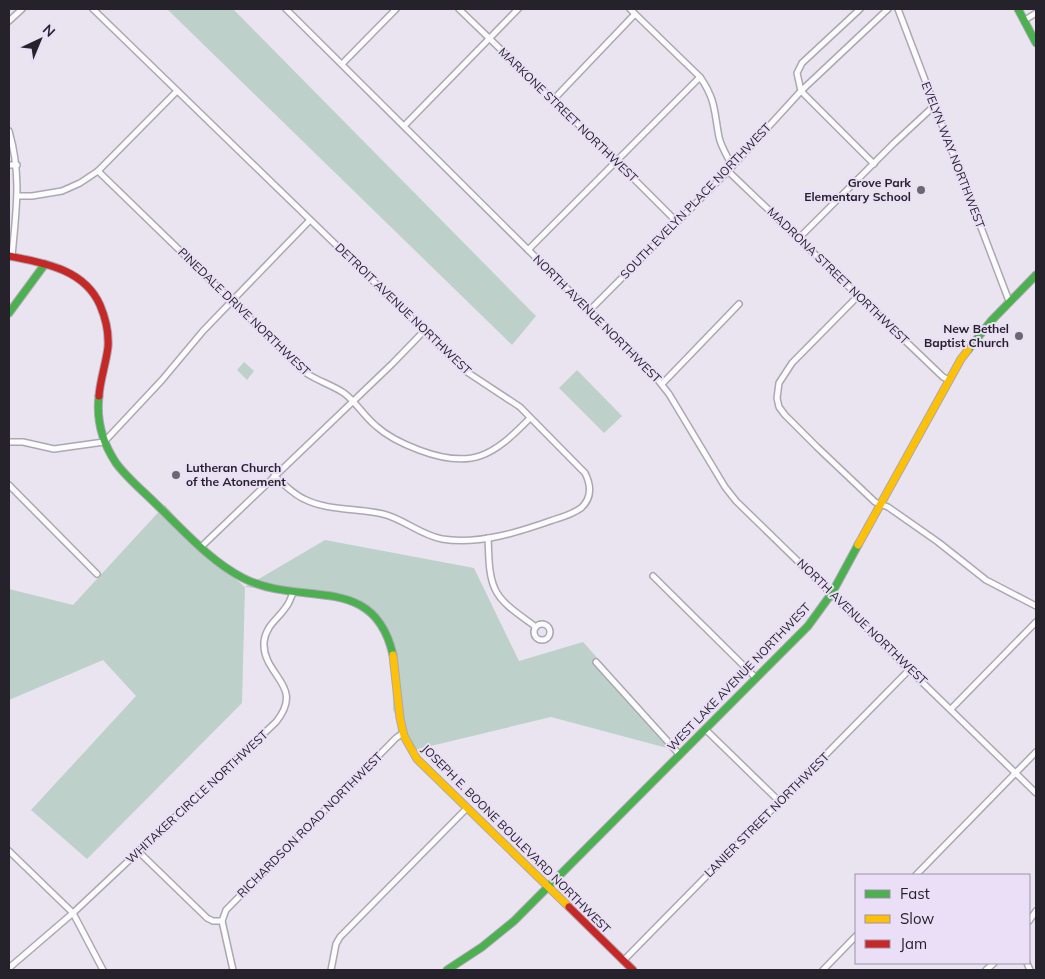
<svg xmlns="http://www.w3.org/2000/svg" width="1045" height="979" font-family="Mulish,sans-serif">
<rect width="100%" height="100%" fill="#eae4f1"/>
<g fill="#bdd1ca">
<polygon points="167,9 233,9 536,316 512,345"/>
<polygon points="244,362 254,371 247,380 237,370"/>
<polygon points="577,370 622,416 604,433 559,388"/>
<polygon points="165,505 215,561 245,587 325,540 474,568 519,661 583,642 682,752 551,717 414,750 393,710 392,638 371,608 340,598 245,587 242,703 87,859 31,810 136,696 103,660 9,700 9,589 73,605"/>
</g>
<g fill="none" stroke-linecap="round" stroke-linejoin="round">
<defs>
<g id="street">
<path d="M93 9 467 372 520 407 585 473C591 485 592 498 581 508 573 514 563 517 553 520 519 532 479 545 442 539 420 535 404 519 383 514 357 508 328 511 304 499 293 494 284 484 274 476"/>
<polyline points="286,9 654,375 669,394 725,487 736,501 1036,793"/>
<polyline points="459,9 616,161 677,222"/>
<path d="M630 9 700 77C716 100 714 111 719 137 721 147 728 157 732 166"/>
<polyline points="898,9 1009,301"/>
<polyline points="1025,20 1036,13"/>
<polyline points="9,21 22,9"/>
<polyline points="342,64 396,9"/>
<polyline points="801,91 797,73 802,63 860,9"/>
<polyline points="801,91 874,164"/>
<polyline points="553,100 635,14"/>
<polyline points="404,126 518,9"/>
<path d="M9 131C22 176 16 211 12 256"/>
<polyline points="9,165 17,165"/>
<path d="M98 171 306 373C318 381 332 385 344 393 356 402 364 416 376 426 388 437 403 444 419 450 472 470 493 456 530 418"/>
<polyline points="728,171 943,377 949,380"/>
<polyline points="18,196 32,196 62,191 80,183 98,171 177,91"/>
<polyline points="798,239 893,144 934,106"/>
<polyline points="528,250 700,77"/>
<polyline points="858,296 792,363 779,383 777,398 779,407 785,415 817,447 875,502 888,507 938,542 986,580 1036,606"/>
<polyline points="589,311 728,171 801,91 888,9"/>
<polyline points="662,384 739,304"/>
<polyline points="9,442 23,442 54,449 104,442 162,380 203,331 310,220"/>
<polyline points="9,485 97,574"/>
<path d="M488 538C489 554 488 574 495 589 502 605 523 617 536 627"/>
<polyline points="201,547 392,364 424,331"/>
<polyline points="653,576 756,678"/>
<circle cx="542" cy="632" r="8"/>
<polyline points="596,662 679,754"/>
<polyline points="951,709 1036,622"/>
<polyline points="705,729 780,802"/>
<polyline points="9,851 73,913 103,970"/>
<polyline points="139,852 207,918 213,921 222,921"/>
<polyline points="916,875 1036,752"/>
<polyline points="1029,921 1036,911"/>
<polyline points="623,961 910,669"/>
<polyline points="1027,963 1030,970"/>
<path d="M9 968 73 913 276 722C306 685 262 676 264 642 266 624 280 618 288 604 290 601 291 597 293 593"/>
<polyline points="233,970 222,921 226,910 396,738 403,733"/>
<polyline points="331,970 336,944 340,937 467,808"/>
<polyline points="823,970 856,936"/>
<polyline points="986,970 994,963"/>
</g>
<g id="fast">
<polyline points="1018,9 1036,43"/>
<polyline points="9,313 45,264"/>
<polyline points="968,350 991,321 1036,275"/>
<path d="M99 396C96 421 102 442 116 463 127 478 143 491 156 504 183 530 210 561 243 578 301 608 374 571 393 655"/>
<polyline points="447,970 482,947 514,921 808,626 832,593 858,545"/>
</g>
<g id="slow">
<polyline points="858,545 961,359 968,350"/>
<polyline points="393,655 400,718 404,736 417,759 569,907"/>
</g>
<g id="jam">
<path d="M9 256C44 263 84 269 100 305 106 319 109 332 108 347 106 364 100 380 99 396"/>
<polyline points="569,907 633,970"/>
</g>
</defs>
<use href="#street" stroke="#aca8b2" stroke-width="8"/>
<use href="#fast" stroke="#aca8b2" stroke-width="9"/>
<use href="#slow" stroke="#aca8b2" stroke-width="9"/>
<use href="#jam" stroke="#aca8b2" stroke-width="9"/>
<use href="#street" stroke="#fcfbfd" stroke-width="5"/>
<use href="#fast" stroke="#4caf50" stroke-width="7"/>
<use href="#slow" stroke="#ffc107" stroke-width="7"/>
<use href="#jam" stroke="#c62828" stroke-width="7"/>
</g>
<g fill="#6b6670" stroke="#eadff6" stroke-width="2">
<circle cx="921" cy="190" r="5"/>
<circle cx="1019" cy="336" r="5"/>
<circle cx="176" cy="475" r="5"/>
</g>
<g text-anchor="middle" stroke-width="4" stroke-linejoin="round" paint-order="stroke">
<g font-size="12" fill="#26222b" stroke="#eadff6">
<text transform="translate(568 115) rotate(44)" y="4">MARKONE STREET NORTHWEST</text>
<text transform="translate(953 155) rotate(69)" y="4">EVELYN WAY NORTHWEST</text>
<text transform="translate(696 201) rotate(-46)" y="4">SOUTH EVELYN PLACE NORTHWEST</text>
<text transform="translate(838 276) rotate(44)" y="4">MADRONA STREET NORTHWEST</text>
<text transform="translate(403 309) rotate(44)" y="4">DETROIT AVENUE NORTHWEST</text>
<text transform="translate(244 312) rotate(44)" y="4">PINEDALE DRIVE NORTHWEST</text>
<text transform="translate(597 319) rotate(45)" y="4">NORTH AVENUE NORTHWEST</text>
<text transform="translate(862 622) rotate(44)" y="4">NORTH AVENUE NORTHWEST</text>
<text transform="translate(739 677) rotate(-46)" y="4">WEST LAKE AVENUE NORTHWEST</text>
<text transform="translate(197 797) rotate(-43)" y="4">WHITAKER CIRCLE NORTHWEST</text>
<text transform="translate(767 815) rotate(-45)" y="4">LANIER STREET NORTHWEST</text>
<text transform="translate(310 825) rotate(-45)" y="4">RICHARDSON ROAD NORTHWEST</text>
<text transform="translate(516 839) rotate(45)" y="4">JOSEPH E. BOONE BOULEVARD NORTHWEST</text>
</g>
<g font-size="12" font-weight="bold" fill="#26222b" stroke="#eadff6" text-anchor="end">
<text x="911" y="187">Grove Park<tspan x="911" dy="14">Elementary School</tspan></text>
<text x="1009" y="333">New Bethel<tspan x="1009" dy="14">Baptist Church</tspan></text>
<text x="186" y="472" text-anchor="start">Lutheran Church<tspan x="186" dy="14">of the Atonement</tspan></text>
</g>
</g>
<rect width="1045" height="979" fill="none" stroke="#26222b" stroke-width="20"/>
<rect x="855" y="874" width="175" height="90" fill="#eadff6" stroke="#9c93a5"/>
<rect x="865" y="890" width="25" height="8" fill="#4caf50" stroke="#9c93a5"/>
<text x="900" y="899" font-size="15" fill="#26222b">Fast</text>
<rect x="865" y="915" width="25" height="8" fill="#ffc107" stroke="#9c93a5"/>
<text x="900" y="924" font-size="15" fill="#26222b">Slow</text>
<rect x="865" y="940" width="25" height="8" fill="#c62828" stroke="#9c93a5"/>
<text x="900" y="949" font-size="15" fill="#26222b">Jam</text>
<g transform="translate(40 40) rotate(44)" stroke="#eadff6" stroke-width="4" paint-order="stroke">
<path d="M0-4L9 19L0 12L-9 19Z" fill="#26222b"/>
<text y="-8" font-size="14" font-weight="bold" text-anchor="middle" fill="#26222b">N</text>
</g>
</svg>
